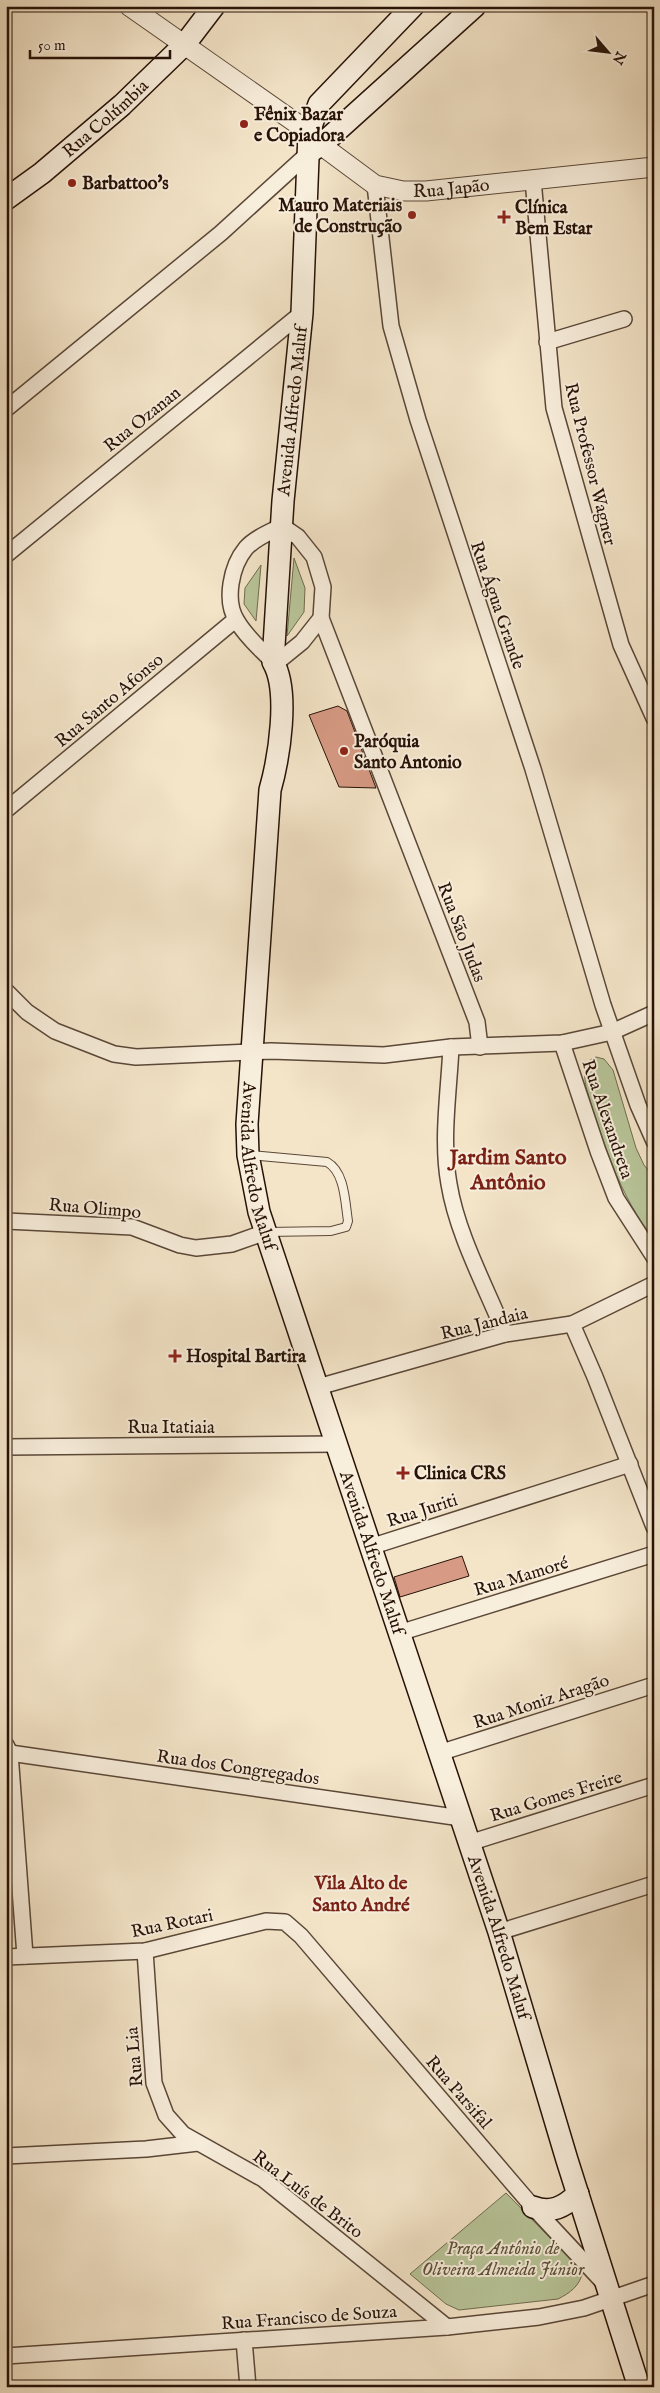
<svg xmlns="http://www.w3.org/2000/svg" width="660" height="2393" font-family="'IM FELL English',serif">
<rect width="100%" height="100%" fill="#f4e5c9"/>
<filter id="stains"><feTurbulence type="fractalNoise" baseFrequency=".004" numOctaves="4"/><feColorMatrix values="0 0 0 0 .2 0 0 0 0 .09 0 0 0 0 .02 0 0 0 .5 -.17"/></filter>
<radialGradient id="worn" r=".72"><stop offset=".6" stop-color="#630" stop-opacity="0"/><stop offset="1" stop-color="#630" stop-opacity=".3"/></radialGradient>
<g fill="#b8c599" stroke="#706c50">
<polygon points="294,558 305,588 304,612 287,636"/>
<polygon points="261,565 256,621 244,604 245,588"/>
<path d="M596 1057 604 1059 613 1070 636 1148 644 1165 654 1178V1239C619 1196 602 1139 586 1087 584 1074 582 1062 596 1057Z"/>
<path d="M506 2193 583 2271C580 2286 570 2293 558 2299L459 2310 446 2304 410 2274Z"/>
</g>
<g fill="#d79a84" stroke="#271208">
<polygon points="338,706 347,711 376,788 339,787 309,715"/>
<polygon points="462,1556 469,1576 400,1597 394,1577"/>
</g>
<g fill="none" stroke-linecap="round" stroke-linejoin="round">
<defs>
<path id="service" d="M250 1155 327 1162C345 1172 345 1202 348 1221L346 1227 331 1231 267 1232"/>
<g id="minor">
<polyline points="533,180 554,408 621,645 654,718"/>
<polyline points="375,185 391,326 418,420 533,769 603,1005 638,1105 654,1141"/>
<polyline points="547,342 624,319"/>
<polyline points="6,409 221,233 310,152"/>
<path d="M282 526 298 537 314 557 323 587 321 618 302 642 281 659 273 662C261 649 246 637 237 621 224 601 231 566 246 548 255 538 270 532 282 526Z"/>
<polyline points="6,555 302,313"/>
<polyline points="321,618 477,1022 480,1047"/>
<polyline points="6,810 235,620"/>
<polyline points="6,991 27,1012 55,1031 114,1054 136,1057 271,1051 384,1055 451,1047 562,1043 612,1032 654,1013"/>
<polyline points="562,1043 598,1151 616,1198 654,1257"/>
<path d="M451 1047C449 1091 441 1140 449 1184 457 1234 486 1287 505 1334"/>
<polyline points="6,1221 132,1227 180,1245 196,1248 232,1244 266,1232"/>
<polyline points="572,1324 595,1377 654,1527"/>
<polyline points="318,1387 505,1334 572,1324 654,1284"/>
<polyline points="6,1447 337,1444"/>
<polyline points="370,1547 630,1464"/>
<polyline points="399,1633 654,1554"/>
<polyline points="6,1745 10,1753 25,1956"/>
<polyline points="10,1753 461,1818"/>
<polyline points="439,1753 654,1685"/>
<polyline points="469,1843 654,1785"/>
<polyline points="499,1932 654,1884"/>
<polyline points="145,1951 154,2083 166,2115 183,2134 263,2179 447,2327"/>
<polyline points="6,1957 145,1951 266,1921 285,1922 301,1936 533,2207 603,2282"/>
<polyline points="6,2156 146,2149 198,2143"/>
<polyline points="244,2340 248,2387"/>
<polyline points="6,2356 447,2327 539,2317 584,2308 654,2284"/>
</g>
<g id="tertiary">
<path id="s1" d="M129 6 316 137 321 145 375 185 403 191H426L654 167"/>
</g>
<g id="secondary">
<path id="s2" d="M413 6 319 104 309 132 302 313 283 501 273 662C290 691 279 758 270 790L247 1124 248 1155 259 1212 499 1932 567 2160 639 2387"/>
<polyline points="310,152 321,145 475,6"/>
<path id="s3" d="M6 199 42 173 122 105 185 44 214 6"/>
<path d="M533 2207C551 2214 564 2207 578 2194"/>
</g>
</defs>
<use href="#service" stroke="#5a4738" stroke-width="10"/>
<use href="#minor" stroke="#5a4738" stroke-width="18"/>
<use href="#tertiary" stroke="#5a4738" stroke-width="21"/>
<use href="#secondary" stroke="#271208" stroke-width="24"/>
<use href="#service" stroke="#f8eedc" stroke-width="8"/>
<use href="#minor" stroke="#f8eedc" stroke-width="15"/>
<use href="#tertiary" stroke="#f8eedc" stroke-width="19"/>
<use href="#secondary" stroke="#f8eedc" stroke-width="21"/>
</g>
<g fill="#8f2418" stroke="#f8eedc" stroke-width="2">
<circle cx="244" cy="124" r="5"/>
<circle cx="72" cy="183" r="5"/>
<circle cx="412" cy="215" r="5"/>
<path d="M501.5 209.5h5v5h5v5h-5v5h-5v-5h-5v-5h5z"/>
<circle cx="344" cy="751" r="5"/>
<path d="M172.5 1348.5h5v5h5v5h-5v5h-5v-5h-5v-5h5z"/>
<path d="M400.5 1465.5h5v5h5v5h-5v5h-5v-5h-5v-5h5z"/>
</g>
<g text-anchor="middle" stroke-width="4" stroke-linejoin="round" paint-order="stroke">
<g font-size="18" font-weight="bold" fill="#271208" stroke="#f8eedc" text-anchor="start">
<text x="254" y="120">Fênix Bazar<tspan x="254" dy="21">e Copiadora</tspan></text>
<text x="82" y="189">Barbattoo's</text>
<text x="402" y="211" text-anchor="end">Mauro Materiais<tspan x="402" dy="21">de Construção</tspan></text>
<text x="515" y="213">Clínica<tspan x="515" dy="21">Bem Estar</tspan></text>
<text x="354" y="747">Paróquia<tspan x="354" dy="21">Santo Antonio</tspan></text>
<text x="186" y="1362">Hospital Bartira</text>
<text x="414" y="1479">Clinica CRS</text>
</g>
<g font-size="18" fill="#271208" stroke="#f8eedc">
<text dy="6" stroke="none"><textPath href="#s3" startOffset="128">Rua Colúmbia</textPath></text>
<text dy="6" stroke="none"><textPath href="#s1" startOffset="382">Rua Japão</textPath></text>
<text transform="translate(292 411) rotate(-84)" y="6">Avenida Alfredo Maluf</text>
<text transform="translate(142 419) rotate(-39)" y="6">Rua Ozanan</text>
<text transform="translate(591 464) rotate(76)" y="6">Rua Professor Wagner</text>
<text transform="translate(498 605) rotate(71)" y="6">Rua Água Grande</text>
<text transform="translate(109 700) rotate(-40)" y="6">Rua Santo Afonso</text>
<text transform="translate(462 932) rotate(69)" y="6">Rua São Judas</text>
<text transform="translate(608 1119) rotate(71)" y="6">Rua Alexandreta</text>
<text dy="6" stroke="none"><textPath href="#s2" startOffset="1205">Avenida Alfredo Maluf</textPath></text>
<text transform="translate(95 1208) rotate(5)" y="6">Rua Olimpo</text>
<text transform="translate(484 1323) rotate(-14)" y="6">Rua Jandaia</text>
<text x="171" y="1433">Rua Itatiaia</text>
<text transform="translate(422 1510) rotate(-18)" y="6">Rua Juriti</text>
<text dy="6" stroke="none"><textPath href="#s2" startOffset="1610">Avenida Alfredo Maluf</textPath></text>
<text transform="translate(521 1576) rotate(-17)" y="6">Rua Mamoré</text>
<text transform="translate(541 1701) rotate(-18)" y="6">Rua Moniz Aragão</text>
<text transform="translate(238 1767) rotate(8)" y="6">Rua dos Congregados</text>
<text transform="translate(556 1796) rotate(-17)" y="6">Rua Gomes Freire</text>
<text transform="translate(172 1923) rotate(-12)" y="6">Rua Rotari</text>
<text dy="6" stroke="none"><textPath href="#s2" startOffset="2015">Avenida Alfredo Maluf</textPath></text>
<text transform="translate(134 2057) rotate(-95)" y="6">Rua Lia</text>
<text transform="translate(459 2092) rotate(49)" y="6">Rua Parsifal</text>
<text transform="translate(308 2194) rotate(37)" y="6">Rua Luís de Brito</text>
<text transform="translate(309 2317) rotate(-4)" y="6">Rua Francisco de Souza</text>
</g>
<g font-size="18" font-style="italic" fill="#5a513b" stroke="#f8eedc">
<text x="503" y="2254">Praça Antônio de<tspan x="503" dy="21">Oliveira Almeida Júnior</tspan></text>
</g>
<g font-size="19" font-weight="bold" fill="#7a1f14" stroke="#f8eedc">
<text x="361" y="1889">Vila Alto de<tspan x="361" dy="22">Santo André</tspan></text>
</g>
<g font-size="22" font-weight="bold" fill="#7a1f14" stroke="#f8eedc">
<text x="508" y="1164">Jardim Santo<tspan x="508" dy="25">Antônio</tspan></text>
</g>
</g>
<rect width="660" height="2393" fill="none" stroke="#f4e5c9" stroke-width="25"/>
<rect x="8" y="8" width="645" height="2378" fill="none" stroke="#271208" stroke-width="2.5"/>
<rect x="12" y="12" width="635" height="2368" fill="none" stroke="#271208"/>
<g transform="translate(608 52) rotate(118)" stroke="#f8eedc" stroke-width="4" paint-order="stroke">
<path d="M0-4L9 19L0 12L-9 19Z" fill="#271208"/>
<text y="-8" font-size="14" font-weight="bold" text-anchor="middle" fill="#271208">N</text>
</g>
<path d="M30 50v8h140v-8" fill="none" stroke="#271208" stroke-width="2.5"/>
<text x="38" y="50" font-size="15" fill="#271208" stroke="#f8eedc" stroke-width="4" paint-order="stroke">50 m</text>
<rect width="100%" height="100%" filter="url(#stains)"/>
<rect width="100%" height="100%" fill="url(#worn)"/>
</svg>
